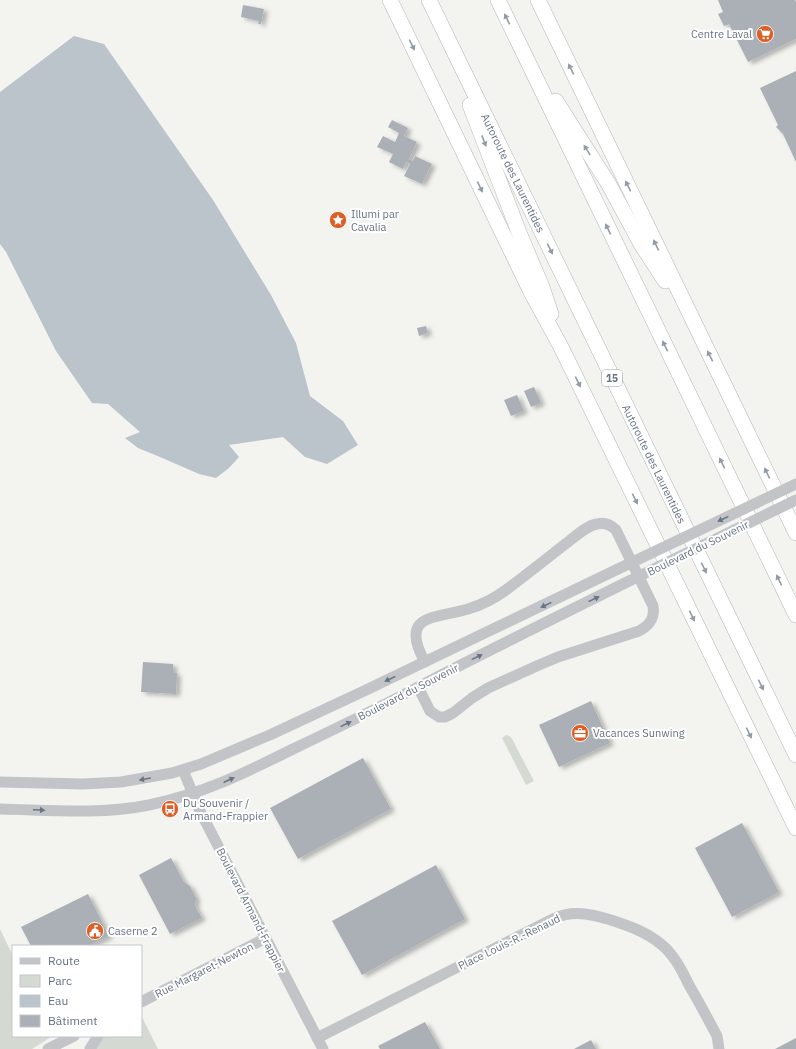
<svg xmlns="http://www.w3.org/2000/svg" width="796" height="1049" font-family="'IBM Plex Sans',sans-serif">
<defs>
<filter id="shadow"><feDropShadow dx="4" dy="2.5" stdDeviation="2" flood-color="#0004"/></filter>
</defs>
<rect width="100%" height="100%" fill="#f3f4f0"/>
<g fill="#d4dad1">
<polygon points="506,735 511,737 534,781 526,785 502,738"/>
<polygon points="0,929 13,956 13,1036 51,1036 51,1037 32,1049 0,1049"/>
<polygon points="141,1015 158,1049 96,1049 102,1036 141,1036"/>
</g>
<polygon fill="#bac4ca" points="74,36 104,44 213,200 271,295 296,343 310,396 343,421 358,445 327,464 305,457 283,437 229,445 239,457 229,468 216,478 199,474 160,457 138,448 125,438 140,432 108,404 92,403 56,351 6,252 0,244 0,92"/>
<g fill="#aab0b5" filter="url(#shadow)">
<polygon points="718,0 795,0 796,2 796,39 748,62 729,24 724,26 718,14 723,12"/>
<polygon points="243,5 264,9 261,24 258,24 259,21 241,17"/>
<polygon points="796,71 796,162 783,134 776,127 778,125 760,88"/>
<polygon points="392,120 408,128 404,136 417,142 409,159 413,161 415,156 432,164 422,184 404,176 410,164 406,162 403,169 389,162 393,154 377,147 383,136 395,142 399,133 388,127"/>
<polygon points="426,326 428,333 419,336 417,328"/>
<polygon points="534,387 541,403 531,407 524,391"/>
<polygon points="517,395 524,411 511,416 504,400"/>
<polygon points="143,662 173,664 173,673 177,673 176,694 141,692"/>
<polygon points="591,701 610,743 559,767 539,725"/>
<polygon points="363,758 391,809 298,859 270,808"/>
<polygon points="742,823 779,892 732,917 695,848"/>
<polygon points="171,858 184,882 190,886 196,898 195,906 202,918 170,934 139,875"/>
<polygon points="436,865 465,919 362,975 332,921"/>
<polygon points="88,894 109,936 88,946 31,946 21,927"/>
<polygon points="425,1022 440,1049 380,1049 378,1046"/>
<polygon points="796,1038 796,1049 775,1049"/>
<polygon points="591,1040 596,1049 574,1049"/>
</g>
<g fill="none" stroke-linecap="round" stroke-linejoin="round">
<defs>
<g id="highway">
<polyline points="390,0 531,292 561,347 796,828"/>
<polyline points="429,0 796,755"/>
<polyline points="498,0 796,615"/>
<polyline points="538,0 796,533"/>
<polyline points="556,101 608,183 641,244 665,281"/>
<polyline points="470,105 520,235 542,287 551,314"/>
</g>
</defs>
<use href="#highway" stroke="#b2b5b8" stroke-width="16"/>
<g stroke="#c2c4c8" stroke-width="11">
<path d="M418 687 430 711 439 717H445L453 713 472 698 488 688 539 665 558 657 639 631C650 625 655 618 653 606L616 530C611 525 605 522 597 524 585 526 574 538 564 545 545 560 526 575 506 590 495 598 482 605 468 609 436 619 398 613 425 662"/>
<polyline points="183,770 200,811 323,1049"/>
<polyline points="0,782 83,784 121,782 172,773 201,764 272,734 364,691 618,569"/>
<path d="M0 809C49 810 100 815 149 805 202 794 243 774 291 750 335 729 379 708 422 685 489 650 557 617 625 583"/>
<polyline points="141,1002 266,938"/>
<path d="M317 1038 555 918C574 910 591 914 611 920 629 926 647 932 662 945 675 956 682 971 689 985 699 1002 708 1019 717 1036L719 1049"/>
<polyline points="48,1049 74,1036"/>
<polyline points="90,1049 98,1036"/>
</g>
<use href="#highway" stroke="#fff" stroke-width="15"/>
<g stroke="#c2c4c8" stroke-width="11">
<polyline points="618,569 796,484"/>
<polyline points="625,583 796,500"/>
</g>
</g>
<defs><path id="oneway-solid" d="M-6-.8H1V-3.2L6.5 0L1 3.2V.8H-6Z"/></defs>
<g fill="#929ca6">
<use href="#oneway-solid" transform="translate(507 19) rotate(-116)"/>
<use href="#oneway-solid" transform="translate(412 45) rotate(64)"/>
<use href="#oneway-solid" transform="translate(571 69) rotate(-116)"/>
<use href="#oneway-solid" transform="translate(484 141) rotate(69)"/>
<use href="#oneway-solid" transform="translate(587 150) rotate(-122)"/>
<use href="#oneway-solid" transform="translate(628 186) rotate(-116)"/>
<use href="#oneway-solid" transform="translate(480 187) rotate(64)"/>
<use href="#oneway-solid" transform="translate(608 229) rotate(-116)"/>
<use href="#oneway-solid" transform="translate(656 245) rotate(-116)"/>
<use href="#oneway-solid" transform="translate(550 249) rotate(64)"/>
<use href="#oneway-solid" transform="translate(665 346) rotate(-116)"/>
<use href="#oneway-solid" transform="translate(710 356) rotate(-116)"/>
<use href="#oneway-solid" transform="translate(578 382) rotate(64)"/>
<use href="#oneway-solid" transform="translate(722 463) rotate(-116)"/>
<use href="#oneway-solid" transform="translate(767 473) rotate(-116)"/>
<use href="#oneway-solid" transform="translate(635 499) rotate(64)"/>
<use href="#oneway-solid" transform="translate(704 568) rotate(64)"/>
<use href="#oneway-solid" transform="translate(779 580) rotate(-116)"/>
<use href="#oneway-solid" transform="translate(692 616) rotate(64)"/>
<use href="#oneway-solid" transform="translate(761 685) rotate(64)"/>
<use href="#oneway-solid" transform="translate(749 733) rotate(64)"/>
</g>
<g fill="#697584">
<use href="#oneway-solid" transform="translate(723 519) rotate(154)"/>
<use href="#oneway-solid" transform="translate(594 599) rotate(-26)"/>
<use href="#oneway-solid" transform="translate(546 605) rotate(154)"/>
<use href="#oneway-solid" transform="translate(477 657) rotate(-26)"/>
<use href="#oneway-solid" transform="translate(390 679) rotate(154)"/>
<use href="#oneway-solid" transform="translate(346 724) rotate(-26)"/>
<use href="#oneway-solid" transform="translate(145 779) rotate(170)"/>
<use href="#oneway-solid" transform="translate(229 780) rotate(-24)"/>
<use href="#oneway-solid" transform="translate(39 810) rotate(2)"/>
</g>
<defs>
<symbol id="supermarket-disc" viewBox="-11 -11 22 22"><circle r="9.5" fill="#dd5e27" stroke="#fff"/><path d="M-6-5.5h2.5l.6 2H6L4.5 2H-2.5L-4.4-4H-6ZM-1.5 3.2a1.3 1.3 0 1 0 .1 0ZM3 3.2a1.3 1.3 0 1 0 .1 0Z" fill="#fff"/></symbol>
<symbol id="sight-disc" viewBox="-11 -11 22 22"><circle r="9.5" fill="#dd5e27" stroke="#fff"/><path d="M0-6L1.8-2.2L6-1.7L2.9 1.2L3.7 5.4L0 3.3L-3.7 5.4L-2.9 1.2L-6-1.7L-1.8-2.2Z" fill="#fff"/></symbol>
<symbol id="office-disc" viewBox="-11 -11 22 22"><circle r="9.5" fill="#dd5e27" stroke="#fff"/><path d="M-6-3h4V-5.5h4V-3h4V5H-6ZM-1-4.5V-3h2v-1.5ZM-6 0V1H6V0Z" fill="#fff"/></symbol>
<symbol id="bus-disc" viewBox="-11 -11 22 22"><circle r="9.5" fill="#dd5e27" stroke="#fff"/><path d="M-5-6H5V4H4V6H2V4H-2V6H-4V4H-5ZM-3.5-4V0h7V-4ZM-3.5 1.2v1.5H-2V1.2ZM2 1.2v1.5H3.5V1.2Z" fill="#fff"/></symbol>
<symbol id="civic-disc" viewBox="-11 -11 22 22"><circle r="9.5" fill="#dd5e27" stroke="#fff"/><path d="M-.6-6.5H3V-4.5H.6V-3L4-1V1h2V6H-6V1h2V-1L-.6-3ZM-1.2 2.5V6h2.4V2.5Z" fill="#fff"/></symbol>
</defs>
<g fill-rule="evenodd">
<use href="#supermarket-disc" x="755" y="24" width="20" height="20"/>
<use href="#sight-disc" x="328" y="210" width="20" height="20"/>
<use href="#office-disc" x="570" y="723" width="20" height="20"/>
<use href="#bus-disc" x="160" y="799" width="20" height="20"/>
<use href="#civic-disc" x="85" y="921" width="20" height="20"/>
</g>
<g text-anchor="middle" stroke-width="4" stroke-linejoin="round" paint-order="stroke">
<rect fill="#fff" stroke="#929ca6" stroke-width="1" x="602" y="370" width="20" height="16" rx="3"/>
<g font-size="10" font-weight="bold" fill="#647180">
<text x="612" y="382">15</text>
</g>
<g font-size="11" fill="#647180" stroke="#fff" text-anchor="start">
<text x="752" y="38" text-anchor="end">Centre Laval</text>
<text x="351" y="218">Illumi par<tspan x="351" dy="13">Cavalia</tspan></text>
<text x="593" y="737">Vacances Sunwing</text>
<text x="183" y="807">Du Souvenir /<tspan x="183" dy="13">Armand-Frappier</tspan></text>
<text x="108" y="935">Caserne 2</text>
</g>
<g font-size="11" fill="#647180" stroke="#fff">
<text transform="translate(513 173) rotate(64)" y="4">Autoroute des Laurentides</text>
<text transform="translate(654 464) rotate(64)" y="4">Autoroute des Laurentides</text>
<text transform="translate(698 548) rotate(-26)" y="4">Boulevard du Souvenir</text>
<text transform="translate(408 692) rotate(-27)" y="4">Boulevard du Souvenir</text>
<text transform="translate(251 910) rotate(63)" y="4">Boulevard Armand-Frappier</text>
<text transform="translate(509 942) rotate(-26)" y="4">Place Louis-R.-Renaud</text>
<text transform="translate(204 970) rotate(-27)" y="4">Rue Margaret-Newton</text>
</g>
</g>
<rect x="12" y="945" width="130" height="92" fill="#ffffff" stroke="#c1c6cc"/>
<rect x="20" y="958" width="20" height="6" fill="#c2c4c8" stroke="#c1c6cc"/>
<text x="48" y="965" font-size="12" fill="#647180">Route</text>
<rect x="20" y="975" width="20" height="12" fill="#d4dad1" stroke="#c1c6cc"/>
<text x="48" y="985" font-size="12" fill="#647180">Parc</text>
<rect x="20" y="995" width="20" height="12" fill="#bac4ca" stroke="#c1c6cc"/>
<text x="48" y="1005" font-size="12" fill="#647180">Eau</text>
<rect x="20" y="1015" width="20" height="12" fill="#aab0b5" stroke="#c1c6cc"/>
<text x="48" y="1025" font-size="12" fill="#647180">Bâtiment</text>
</svg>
